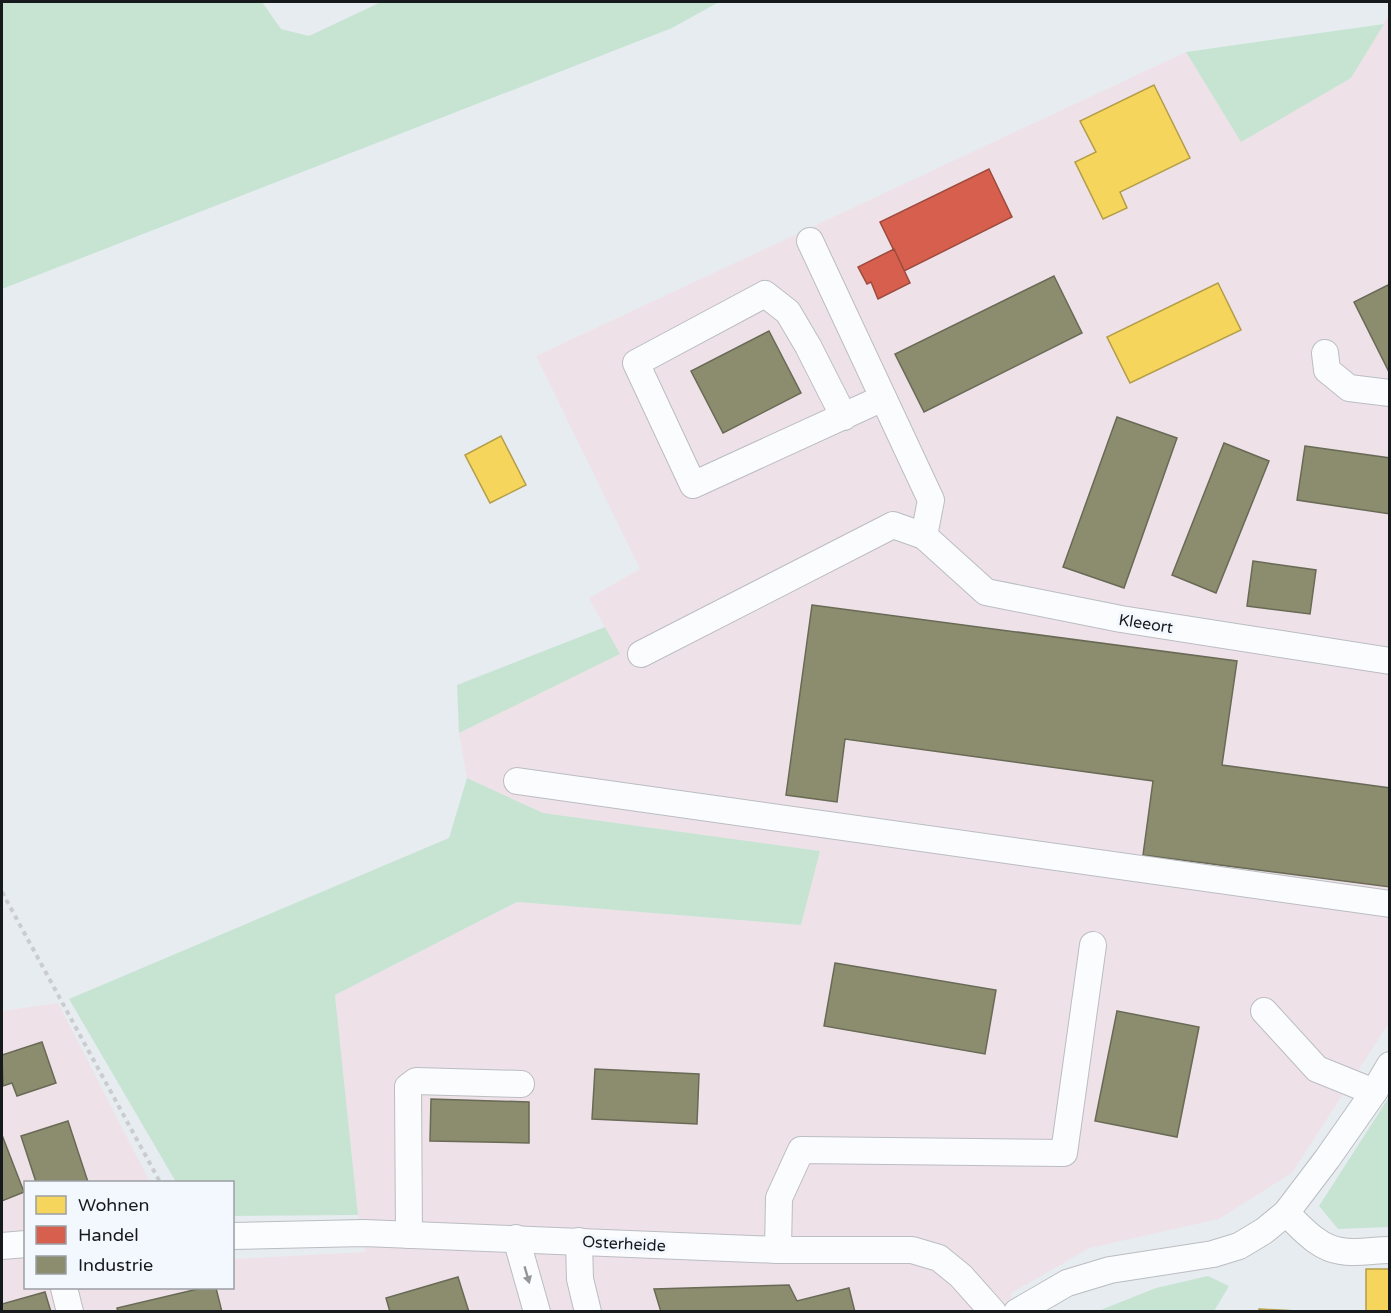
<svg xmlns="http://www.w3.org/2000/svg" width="1391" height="1313" font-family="'Varela Round',sans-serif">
<rect width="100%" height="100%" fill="#e7ecf1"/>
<polygon fill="#eee2e8" points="1389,14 1389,1023 1292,1173 1219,1219 1090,1248 1011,1293 1011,1311 2,1311 2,1011 58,1003 150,1182 26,1182 26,1288 232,1288 233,1259 365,1252 358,1215 335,995 517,902 801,925 819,851 543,813 467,778 459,733 619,654 589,598 640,569 536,356 1186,52 1241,141 1351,78"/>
<g fill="#c7e4d3">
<polygon points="2,2 262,2 281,29 309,36 381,2 719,2 672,28 2,289"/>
<polygon points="1384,24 1351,78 1241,142 1186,52"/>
<polygon points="605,627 620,654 459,733 457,685"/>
<polygon points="467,778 543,813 820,851 801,925 517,902 335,995 358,1215 233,1216 232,1182 176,1182 69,999 449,838"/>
<polygon points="1389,1097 1389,1227 1338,1229 1319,1206"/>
<polygon points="1208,1276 1229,1286 1214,1311 1098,1311 1156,1288"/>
</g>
<g fill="#f6d55c" stroke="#b39d49" stroke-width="1.5">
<polygon points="1154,85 1190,158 1120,192 1127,208 1103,219 1075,162 1096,152 1080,121"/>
<polygon points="1218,283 1241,330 1130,383 1107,337"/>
<polygon points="501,436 526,485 490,503 465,455"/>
<rect x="1366" y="1269" width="24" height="43"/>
<polygon points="1259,1309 1297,1311 1297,1312 1259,1312"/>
</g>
<g fill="#d6604d" stroke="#9d4b3f" stroke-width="1.5">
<polygon points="989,169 1012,217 904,271 880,222"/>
<polygon points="894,249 910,283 878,299 871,282 867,284 858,267"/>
</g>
<g fill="#8c8c6e" stroke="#696a56" stroke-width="1.5">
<polygon points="1054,276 1082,333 924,412 895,354"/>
<polygon points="1390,284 1390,372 1389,372 1354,302"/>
<polygon points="769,331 801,393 723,433 691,371"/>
<polygon points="1117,417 1177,438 1124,588 1063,567"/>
<polygon points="1224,443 1269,461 1216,593 1172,575"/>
<polygon points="1305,446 1390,458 1390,514 1297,500"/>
<polygon points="1253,561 1316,570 1310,614 1247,606"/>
<polygon points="812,605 1237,661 1222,765 1390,788 1390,887 1143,855 1153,781 845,739 837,802 786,795"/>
<polygon points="835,963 996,990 985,1054 824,1026"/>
<polygon points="1117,1011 1199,1027 1177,1137 1095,1121"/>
<polygon points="42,1042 56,1083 17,1096 12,1083 3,1086 2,1055"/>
<polygon points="595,1069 699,1074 697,1124 592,1119"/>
<polygon points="431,1099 529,1102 529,1143 430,1141"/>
<polygon points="68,1121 88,1182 36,1182 21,1136"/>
<polygon points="2,1135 24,1192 2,1201"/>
<polygon points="458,1277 469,1312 390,1312 386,1298"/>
<polygon points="789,1285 797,1301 849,1288 855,1312 661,1312 654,1289"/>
<polygon points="202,1288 216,1288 222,1312 118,1312 117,1308"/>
<polygon points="45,1292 51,1312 2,1312 2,1304"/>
</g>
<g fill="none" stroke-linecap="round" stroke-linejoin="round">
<defs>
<g id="minor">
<polyline points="1325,353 1327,370 1349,388 1390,393"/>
<polyline points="844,417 808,346 788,312 765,294 636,363 693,485 883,398"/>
<polyline points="924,536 986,592 1121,619 1390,661"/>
<polyline points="641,654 893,525 924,536 931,500 810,241"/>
<polyline points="517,781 1390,904"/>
<polyline points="1264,1011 1317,1069 1374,1092"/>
<path d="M1286 1213C1302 1228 1318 1248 1341 1251 1356 1254 1374 1250 1390 1250"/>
<polyline points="409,1235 408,1087 416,1081 521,1084"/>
<polyline points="232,1236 364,1233 778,1250 912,1250 939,1258 961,1276 993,1312"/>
<polyline points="516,1238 537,1312"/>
<polyline points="579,1241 580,1279 588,1312"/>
<polyline points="2,1246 26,1244"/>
<polyline points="778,1250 779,1198 801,1150 1064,1153 1093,945"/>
<polyline points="64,1288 70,1312"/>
<polyline points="1017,1312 1067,1283 1110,1270 1213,1254 1239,1246 1264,1231 1286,1213 1327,1159 1374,1092 1390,1065"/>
</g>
</defs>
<use href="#minor" stroke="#babdc1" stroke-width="28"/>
<polyline stroke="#caccce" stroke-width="4" stroke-dasharray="4.5 4.5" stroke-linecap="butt" points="2,892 160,1182"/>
<use href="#minor" stroke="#fbfcfd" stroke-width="26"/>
</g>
<defs><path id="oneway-solid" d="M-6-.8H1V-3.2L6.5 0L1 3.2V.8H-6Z" transform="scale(1.5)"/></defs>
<use fill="#949698" href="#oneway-solid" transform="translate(527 1275) rotate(74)"/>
<g text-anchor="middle" stroke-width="6" stroke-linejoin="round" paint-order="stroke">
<g font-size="16" fill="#171a1d" stroke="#f3f8fe">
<text transform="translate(1146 623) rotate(9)" y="6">Kleeort</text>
<text transform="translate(624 1243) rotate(3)" y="6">Osterheide</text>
</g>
</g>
<rect width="1391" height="1313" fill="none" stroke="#171a1d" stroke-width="6"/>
<rect x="24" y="1181" width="210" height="108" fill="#f3f8fe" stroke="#9b9fa4" stroke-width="1.5"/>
<rect x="36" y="1196" width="30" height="18" fill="#f6d55c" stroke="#9b9fa4" stroke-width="1.5"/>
<text x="78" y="1211" font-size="18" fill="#171a1d">Wohnen</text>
<rect x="36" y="1226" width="30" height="18" fill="#d6604d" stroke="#9b9fa4" stroke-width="1.5"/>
<text x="78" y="1241" font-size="18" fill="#171a1d">Handel</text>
<rect x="36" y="1256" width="30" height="18" fill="#8c8c6e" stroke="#9b9fa4" stroke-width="1.5"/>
<text x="78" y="1271" font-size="18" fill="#171a1d">Industrie</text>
</svg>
